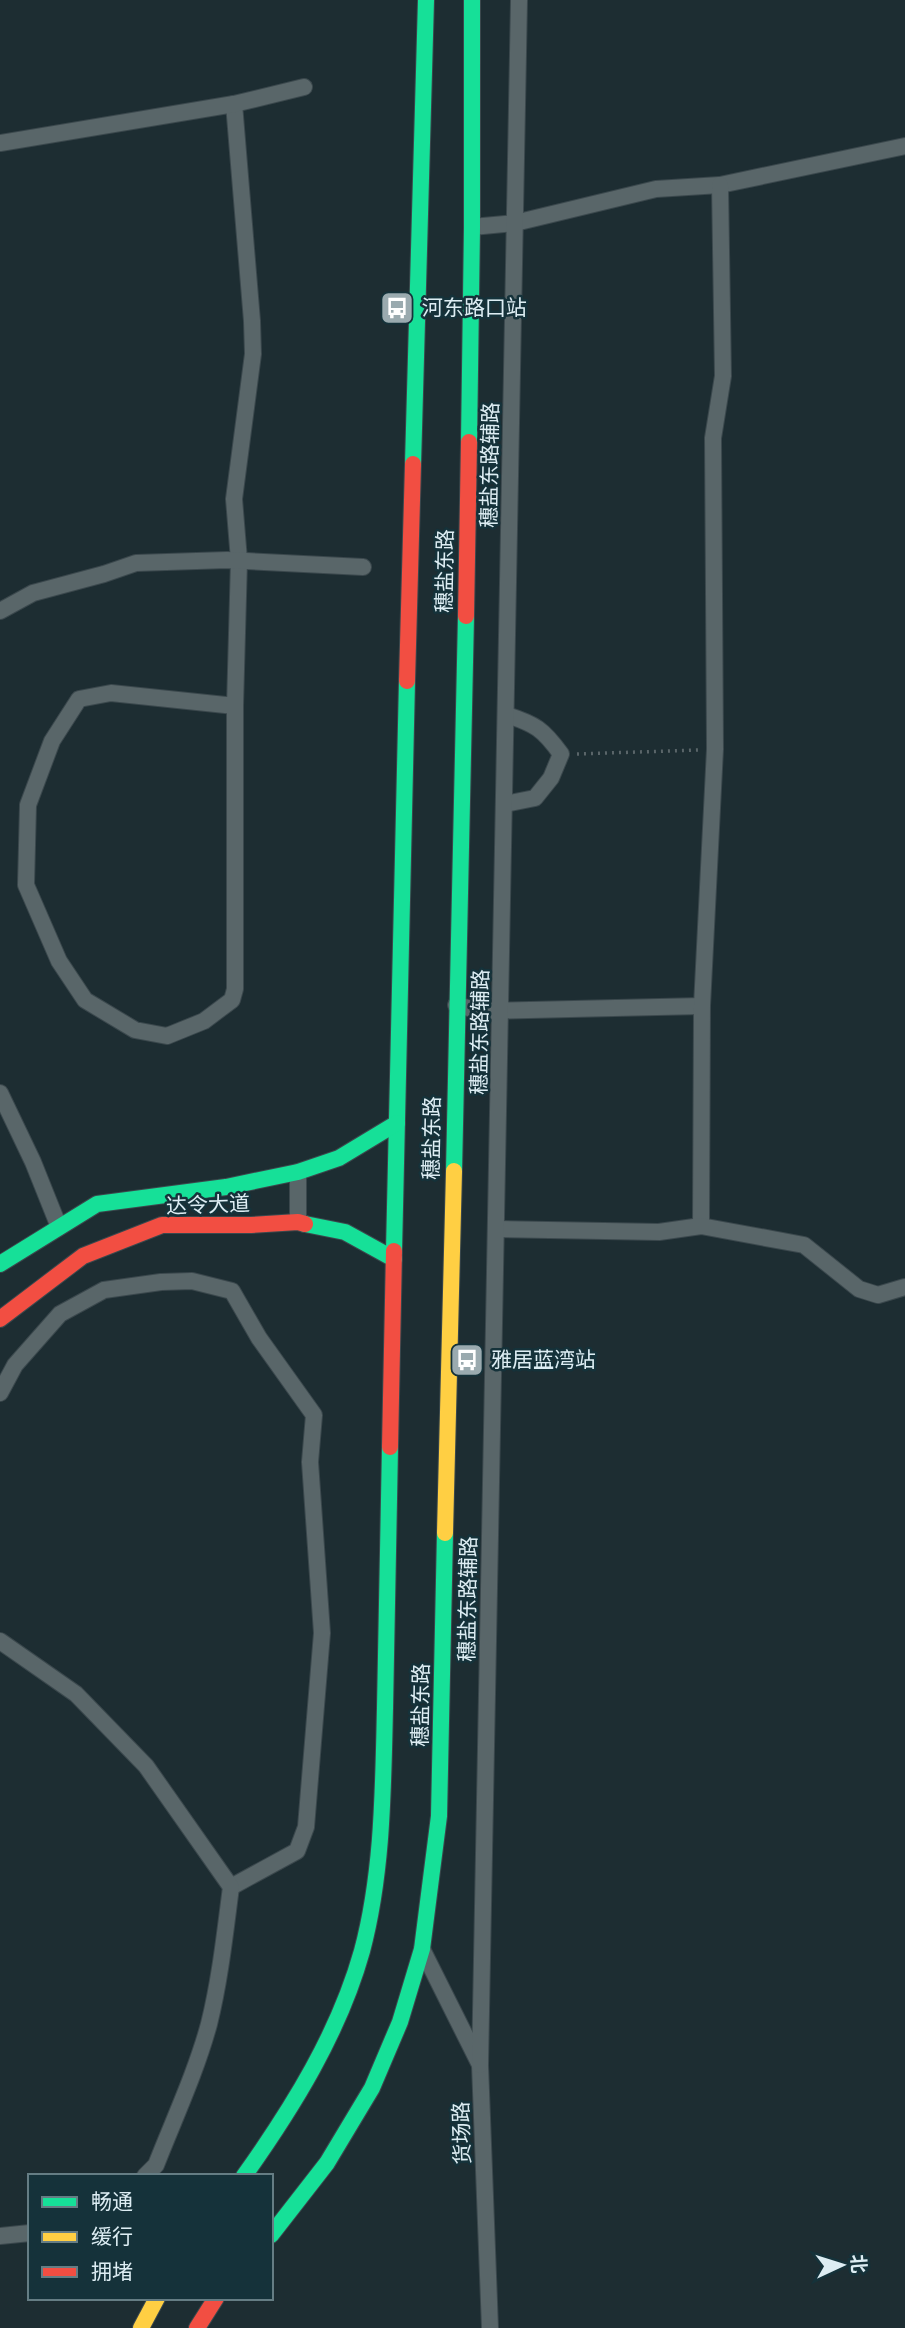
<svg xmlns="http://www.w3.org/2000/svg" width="905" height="2328" font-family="'Open Sans','Noto Sans SC',sans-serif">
<rect width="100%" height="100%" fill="#1d2d32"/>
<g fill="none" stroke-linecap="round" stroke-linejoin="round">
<defs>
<g id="street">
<polyline points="234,104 252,321 253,354 234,499 239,560 235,706 235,989 232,1000 204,1021 167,1036 135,1030 85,1000 59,961 26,885 28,805 52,741 79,699 111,693 235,706"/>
<polyline points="0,143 234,104 304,87"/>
<polyline points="472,227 515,223 656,189 720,185 905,146"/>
<polyline points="0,611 33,593 104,574 136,563 227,560 363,567"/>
<path d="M505 804 535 798 551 778 561 754C543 729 535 724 507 715"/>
<polyline points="456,1005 481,1011 702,1006"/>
<polyline points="0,1093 33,1162 59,1227"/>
<polyline points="298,1172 298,1222"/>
<polyline points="701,1226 702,1006 715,749 713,438 723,376 720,185"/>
<polyline points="497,1229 659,1232 701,1226 804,1245 859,1289 878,1295 905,1287"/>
<polyline points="0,1393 15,1365 60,1314 104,1290 161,1282 192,1281 232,1291 259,1338 314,1415 310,1462 322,1633 306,1827 297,1851 231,1887"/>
<path d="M0 1641 76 1694 146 1766 231 1887C225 1933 220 1980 209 2024 196 2072 174 2119 156 2165L145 2176"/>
<polyline points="422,1949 480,2065 490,2328"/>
<polyline points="480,2065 519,0"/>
<polyline points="0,2236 30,2233"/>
</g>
<g id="fast">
<polyline points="469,442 472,227 472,0"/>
<polyline points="413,464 426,0"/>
<polyline points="454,1171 466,616"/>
<polyline points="305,1224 345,1232 394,1259"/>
<polyline points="394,1251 407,681"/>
<polyline points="0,1264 97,1204 226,1187 298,1172 339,1158 397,1123"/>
<path d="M244 2176C293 2107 339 2033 362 1951 383 1872 383 1789 385 1708 386 1621 388 1534 390 1447"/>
<polyline points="271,2235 327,2163 372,2088 400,2022 422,1949 439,1816 445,1533"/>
</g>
<g id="slow">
<polyline points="445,1533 454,1171"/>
<polyline points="141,2328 157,2298"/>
</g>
<g id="jam">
<polyline points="466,616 469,442"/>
<polyline points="407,681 413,464"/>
<polyline points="0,1319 83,1256 162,1225 251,1225 298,1222 305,1224"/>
<polyline points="390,1447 394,1251"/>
<polyline points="197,2328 216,2298"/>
</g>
</defs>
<use href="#street" stroke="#3b484d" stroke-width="18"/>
<use href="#fast" stroke="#3b484d" stroke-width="18"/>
<use href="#slow" stroke="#3b484d" stroke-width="18"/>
<use href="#jam" stroke="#3b484d" stroke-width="18"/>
<polyline stroke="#5a6569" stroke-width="3.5" stroke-dasharray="2 5" stroke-linecap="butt" points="577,754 699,750"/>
<use href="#street" stroke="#596669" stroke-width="16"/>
<use href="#fast" stroke="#16e098" stroke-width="16"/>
<use href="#slow" stroke="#ffcf43" stroke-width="16"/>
<use href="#jam" stroke="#f24e42" stroke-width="16"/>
</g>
<defs>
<symbol id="bus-square" viewBox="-11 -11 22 22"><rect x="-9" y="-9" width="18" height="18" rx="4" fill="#9aaaaf" stroke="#15323a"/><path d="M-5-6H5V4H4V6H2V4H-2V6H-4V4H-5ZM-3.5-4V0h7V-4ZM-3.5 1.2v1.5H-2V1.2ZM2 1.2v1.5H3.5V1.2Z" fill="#fff"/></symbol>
</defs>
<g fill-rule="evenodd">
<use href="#bus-square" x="378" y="289" width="38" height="38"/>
<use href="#bus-square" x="448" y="1341" width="38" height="38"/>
</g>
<g text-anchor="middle" stroke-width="5" stroke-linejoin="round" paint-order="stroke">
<g font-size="21" fill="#ddedf3" stroke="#15323a" text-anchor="start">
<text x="422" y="315">河东路口站</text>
<text x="491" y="1367">雅居蓝湾站</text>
</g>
<g font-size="21" fill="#ddedf3" stroke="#15323a">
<text transform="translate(490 465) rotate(-89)" y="7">穗盐东路辅路</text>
<text transform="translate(445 571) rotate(-89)" y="7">穗盐东路</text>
<text transform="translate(480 1032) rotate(-89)" y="7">穗盐东路辅路</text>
<text transform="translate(432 1138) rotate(-89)" y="7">穗盐东路</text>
<text transform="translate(208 1205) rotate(-2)" y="7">达令大道</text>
<text transform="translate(468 1599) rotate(-89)" y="7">穗盐东路辅路</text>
<text transform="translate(421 1705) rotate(-89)" y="7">穗盐东路</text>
<text transform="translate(462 2133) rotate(-92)" y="7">货场路</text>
</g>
</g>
<rect x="28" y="2174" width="245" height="126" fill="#15323a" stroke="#657d84" stroke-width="2"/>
<rect x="42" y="2197" width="35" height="10" fill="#16e098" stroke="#657d84" stroke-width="2"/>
<text x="91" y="2209" font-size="21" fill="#ddedf3">畅通</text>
<rect x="42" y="2232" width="35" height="10" fill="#ffcf43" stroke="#657d84" stroke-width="2"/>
<text x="91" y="2244" font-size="21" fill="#ddedf3">缓行</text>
<rect x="42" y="2267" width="35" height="10" fill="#f24e42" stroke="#657d84" stroke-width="2"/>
<text x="91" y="2279" font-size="21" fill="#ddedf3">拥堵</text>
<g transform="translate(842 2265) rotate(86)" stroke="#15323a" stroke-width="5" paint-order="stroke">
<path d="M0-5L12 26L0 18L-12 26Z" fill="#ddedf3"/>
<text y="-10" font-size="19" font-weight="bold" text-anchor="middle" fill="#ddedf3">北</text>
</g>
</svg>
